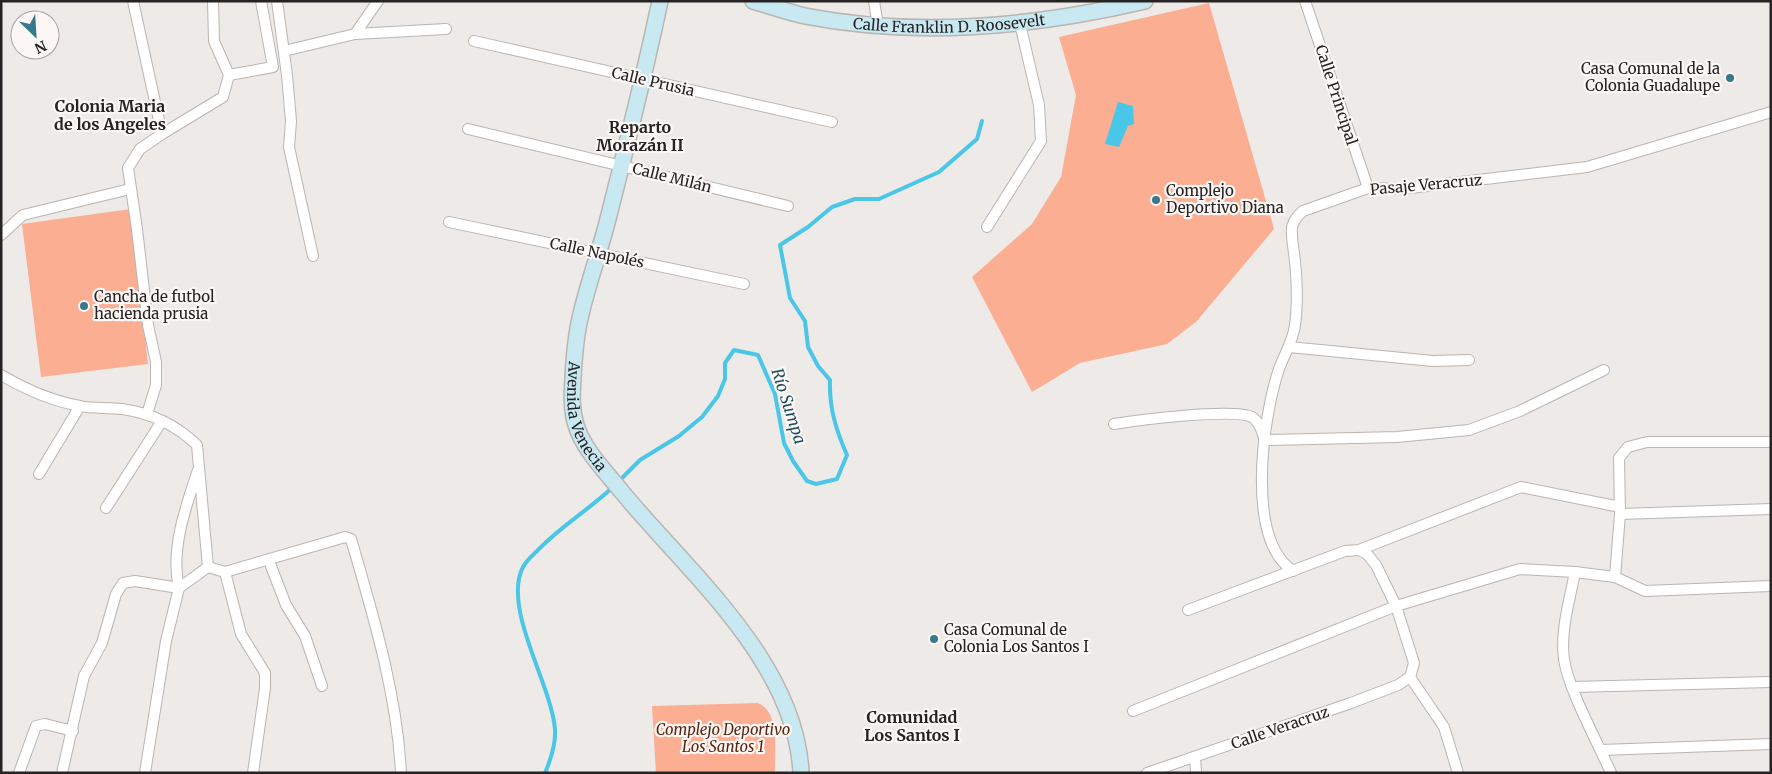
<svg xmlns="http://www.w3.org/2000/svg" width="1772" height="774" font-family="Merriweather,serif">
<rect width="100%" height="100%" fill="#eeeae8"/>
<g fill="#fbae92">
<polygon points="1209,3 1274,229 1196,322 1167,344 1080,363 1032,392 972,277 1032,224 1061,177 1076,95 1059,37"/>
<polygon points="131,209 148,364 41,377 22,224"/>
<path d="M758 703C781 713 774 751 775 773H656L652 706Z"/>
</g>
<polygon fill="#4ac6e9" points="1118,102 1133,106 1134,124 1128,126 1119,147 1105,144"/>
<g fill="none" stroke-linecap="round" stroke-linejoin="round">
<g stroke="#4ac6e9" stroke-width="4">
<path d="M619 481 640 460 679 436 702 417 718 396 725 379V363L734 350 758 355 775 394 784 443 793 461 807 481 816 484 837 479 847 455C836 430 829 408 830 380L818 366 808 347 805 321 790 298 780 245 808 227 832 207 855 199H879L939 172 977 139 982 121"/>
<path d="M545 773C551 759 556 744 555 729 551 683 502 608 523 567 526 561 533 555 538 550 561 526 590 509 614 486"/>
</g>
<defs>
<g id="street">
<polyline points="133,1 162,134 140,149 128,168 137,229 148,325 156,362 156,385 147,414"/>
<polyline points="277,1 287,75 291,121 289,147 313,256"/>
<polyline points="874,1 878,26"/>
<polyline points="1305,1 1368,188"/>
<polyline points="355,34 446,29"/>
<polyline points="474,41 832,122"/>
<polyline points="284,51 355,34 378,1"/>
<polyline points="229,75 273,67 261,1"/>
<polyline points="468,129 788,206"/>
<polyline points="162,134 223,97 229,75 214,41 213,1"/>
<polyline points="449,222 744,284"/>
<polyline points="987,227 1041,141 1039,105 1020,24"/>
<polyline points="1,235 23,215 130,189"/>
<polyline points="1289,347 1433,361 1469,360"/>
<path d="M1 375C25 389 52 401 80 406 93 409 108 407 122 409 151 413 176 425 197 445L208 567 179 588 166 641 145 773"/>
<path d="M1114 424C1138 420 1233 408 1252 417 1260 422 1262 432 1265 440L1397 437 1469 430 1520 411 1604 370"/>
<polyline points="39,474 80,406"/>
<polyline points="106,508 162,421"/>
<polyline points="1620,514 1771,509"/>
<polyline points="1359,550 1367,554 1376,565 1396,606 1414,663 1410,677"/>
<polyline points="269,561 286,605 305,636 322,686"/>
<path d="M208 567 225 572 335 540 345 537 351 539C373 615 397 693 401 773"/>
<path d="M1293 571C1245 539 1263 419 1278 372 1283 356 1293 342 1295 325 1298 304 1297 282 1295 261 1294 251 1291 237 1292 227 1294 220 1298 215 1303 211L1368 188 1402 189 1587 167 1771 112"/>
<polyline points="225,572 241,634 265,673 265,688 253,773"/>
<path d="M1575 572C1570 599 1560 631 1564 659 1568 689 1598 743 1611 773"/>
<polyline points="1615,577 1620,514 1619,458 1628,447 1647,442 1771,442"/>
<polyline points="1188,610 1345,551 1359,550 1521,487 1620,507"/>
<polyline points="1410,677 1444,727 1458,773"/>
<polyline points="1572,687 1771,682"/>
<polyline points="1133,711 1396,606 1520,569 1575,572 1615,577 1645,591 1771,586"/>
<polyline points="1601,750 1771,744"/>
<polyline points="1195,757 1196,773"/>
<polyline points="19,773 36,726 45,724 73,731"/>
<path d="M62 773 84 676 102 643 116 594 123 583 135 581 179 588C170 550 186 506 198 470"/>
<polyline points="1147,773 1351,703 1398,685 1410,677"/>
</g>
<g id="secondary">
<path id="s1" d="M660 1C645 73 627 144 609 215 601 248 589 280 581 314 576 334 574 357 573 378 572 394 571 409 576 425 583 449 606 472 622 492 688 572 796 662 801 773"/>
<path id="s2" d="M753 1C770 6 788 12 805 16 918 38 1034 27 1145 1"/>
</g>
</defs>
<use href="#street" stroke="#b9b5b3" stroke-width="12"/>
<use href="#secondary" stroke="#b9b5b3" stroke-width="18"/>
<use href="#street" stroke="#fff" stroke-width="10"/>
<use href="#secondary" stroke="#c8e9f2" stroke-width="15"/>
</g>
<g fill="#38788c" stroke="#fcf7f5" stroke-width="2">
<circle cx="1730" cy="78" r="5"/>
<circle cx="1156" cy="200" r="5"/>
<circle cx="84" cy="306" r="5"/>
<circle cx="934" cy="639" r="5"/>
</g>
<g text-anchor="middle" stroke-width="4.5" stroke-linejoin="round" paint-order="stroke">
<g font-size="15" fill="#252323" stroke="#fcf7f5">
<text dy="5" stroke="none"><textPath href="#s2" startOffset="199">Calle Franklin D. Roosevelt</textPath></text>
<text transform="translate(653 82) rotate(13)" y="5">Calle Prusia</text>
<text transform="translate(1336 95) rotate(72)" y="5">Calle Principal</text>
<text transform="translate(672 178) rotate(14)" y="5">Calle Milán</text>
<text transform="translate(1426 185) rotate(-5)" y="5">Pasaje Veracruz</text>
<text transform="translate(597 253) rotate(12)" y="5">Calle Napolés</text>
<text dy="5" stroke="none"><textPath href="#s1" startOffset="429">Avenida Venecia</textPath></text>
<text transform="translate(1280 728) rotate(-19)" y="5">Calle Veracruz</text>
</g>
<g font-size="15" fill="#252323" stroke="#fcf7f5" text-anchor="start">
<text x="1720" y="74" text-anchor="end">Casa Comunal de la<tspan x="1720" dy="17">Colonia Guadalupe</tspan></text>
<text x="1166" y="196">Complejo<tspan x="1166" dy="17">Deportivo Diana</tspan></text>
<text x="94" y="302">Cancha de futbol<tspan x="94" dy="17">hacienda prusia</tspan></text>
<text x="944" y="635">Casa Comunal de<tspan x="944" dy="17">Colonia Los Santos I</tspan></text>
</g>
<g font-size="15" font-style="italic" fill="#5c240d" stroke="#fcf7f5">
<text x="723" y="735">Complejo Deportivo<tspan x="723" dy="17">Los Santos 1</tspan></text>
</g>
<g font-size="16" font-weight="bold" fill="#252323" stroke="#fcf7f5">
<text x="110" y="112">Colonia Maria<tspan x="110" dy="18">de los Angeles</tspan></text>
<text x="640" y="133">Reparto<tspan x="640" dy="18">Morazán II</tspan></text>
<text x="912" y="723">Comunidad<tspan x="912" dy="18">Los Santos I</tspan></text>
</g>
<g font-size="16" font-style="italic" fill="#184c5b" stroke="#fcf7f5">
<text transform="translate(789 406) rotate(72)" y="6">Río Sumpa</text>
</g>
</g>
<rect width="1772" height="774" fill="none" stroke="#252323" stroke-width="5"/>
<g transform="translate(35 35) rotate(155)"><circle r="24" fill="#fcf7f5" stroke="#a6a2a1"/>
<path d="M0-4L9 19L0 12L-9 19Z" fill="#38788c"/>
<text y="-8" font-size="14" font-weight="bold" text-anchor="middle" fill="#252323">N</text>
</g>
</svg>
